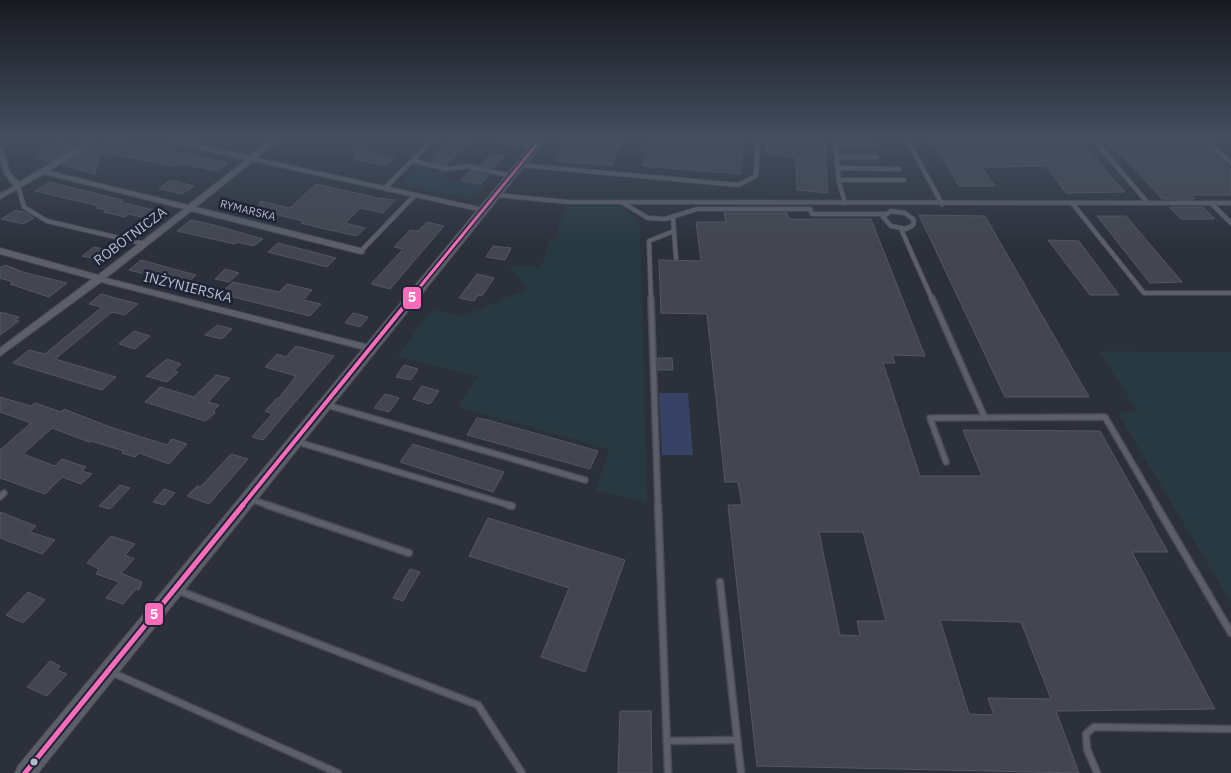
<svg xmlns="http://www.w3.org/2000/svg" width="1231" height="773" font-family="'IBM Plex Sans',sans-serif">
<rect width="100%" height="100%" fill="#2b303b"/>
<g fill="#283941">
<polygon points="418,165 447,171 443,177 485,185 476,196 467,198 405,186 403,181"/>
<polygon points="565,206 621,206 640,223 647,502 596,490 609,449 457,407 478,376 397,357 431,310 464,316 527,289 509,265 541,267 550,239 555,240"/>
<polygon points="1099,351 1231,352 1231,603 1118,413 1138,412"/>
</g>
<polygon fill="#384264" points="659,393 688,393 693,455 662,455"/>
<g fill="#434650" stroke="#535862" fill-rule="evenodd">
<polygon points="451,139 470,139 447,165 430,161"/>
<polygon points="564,139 620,139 612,165 556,161"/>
<polygon points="650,139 744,139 740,174 643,166"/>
<polygon points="767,139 824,139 828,193 797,190 796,157 767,154"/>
<polygon points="931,139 1078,139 1125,192 1066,193 1046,166 982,167 995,186 959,186"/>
<polygon points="1106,139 1198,139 1231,169 1231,195 1192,195 1195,199 1162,199"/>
<polygon points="112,140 160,151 162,149 227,163 217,171 180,163 175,166 100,152 95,174 62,165 88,148 95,150"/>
<polygon points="58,142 76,146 49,162 34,158"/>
<polygon points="357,150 394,158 386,166 355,159"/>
<polygon points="491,154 504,156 494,168 481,165"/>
<polygon points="470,170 489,175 481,184 461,180"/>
<polygon points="170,180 194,186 182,194 159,189"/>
<polygon points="49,182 123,200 120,202 162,212 151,219 128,214 125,217 104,212 107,210 96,208 99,206 35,191"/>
<polygon points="316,184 378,198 395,200 383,213 360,208 345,223 365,228 357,236 321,228 301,223 303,221 258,210 260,201 290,208"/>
<polygon points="1169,207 1203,207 1215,219 1181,219"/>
<polygon points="16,210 25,212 34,218 23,224 1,219"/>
<path d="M724 213H787L789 219H871L925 356 892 355 895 363H883L920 476H982L963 430 1100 431 1168 552H1132L1215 709 1056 711 1079 773 757 766 728 505H742L738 482H725L707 314 661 313 659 260 701 261 696 222H726ZM819 532H863L886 621H857L860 636 840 635ZM940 620 1021 622 1051 699 988 698 994 715 969 714Z"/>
<polygon points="919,215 985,216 1089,397 1005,397"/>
<polygon points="1097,216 1126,216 1182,282 1150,283"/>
<polygon points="191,220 214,225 263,239 254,246 237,242 235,244 177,231"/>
<polygon points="427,222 444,226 390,289 371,284 403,249 394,247 410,230 418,231"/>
<polygon points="1048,240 1079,241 1119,295 1090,295"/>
<polygon points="278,243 313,252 336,258 327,267 268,252"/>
<polygon points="493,246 511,248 505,260 486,257"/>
<polygon points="94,247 107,250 95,259 82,256"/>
<polygon points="141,260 170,268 196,275 186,284 129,270"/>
<polygon points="5,265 26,273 67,283 49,297 10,284 13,282 0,278 0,268"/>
<polygon points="225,269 239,273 229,282 215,279"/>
<polygon points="477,274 494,278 482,296 478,295 474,301 459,298"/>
<polygon points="233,282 279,292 287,284 312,290 303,300 321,304 310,316 220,294"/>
<polygon points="101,294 138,304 125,315 112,312 55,359 116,377 102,390 13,363 29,350 45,354 102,307 89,304"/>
<polygon points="0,312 19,317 15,320 19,321 0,335"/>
<polygon points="353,313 368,317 360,327 345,323"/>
<polygon points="217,325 232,329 222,339 205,335"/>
<polygon points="134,331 150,336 135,349 119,344"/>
<polygon points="296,346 334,356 263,440 252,437 272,414 265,411 277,398 279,398 296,376 265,367 277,354 286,357"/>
<polygon points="658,358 672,358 673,370 658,370"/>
<polygon points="167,359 181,364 174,371 178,372 167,382 146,376"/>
<polygon points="404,365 418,369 411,380 396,377"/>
<polygon points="216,375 230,378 208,402 219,405 214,410 215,413 205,421 145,402 160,387 194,397"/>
<polygon points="422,386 439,391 430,404 413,399"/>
<polygon points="385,394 399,398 389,412 374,408"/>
<polygon points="0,397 31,406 35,403 61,412 64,409 110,427 167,445 172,439 187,444 169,464 139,453 135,457 122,453 124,451 91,441 89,442 52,428 23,454 55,466 62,459 86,467 82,471 92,474 81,484 62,477 45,494 0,478 0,450 31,423 0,412"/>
<polygon points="477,418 488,420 598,451 590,469 467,435"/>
<polygon points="413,444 504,472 493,492 400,462"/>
<polygon points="231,454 248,459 209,504 187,496 197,486 200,487 207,480"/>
<polygon points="120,485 130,488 110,509 99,506"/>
<polygon points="164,489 175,493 164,505 153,502"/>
<polygon points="0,512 36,526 30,532 55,540 42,554 0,538"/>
<polygon points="488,518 625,560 585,672 541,657 569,588 469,556"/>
<polygon points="111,536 135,544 125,555 134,559 121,573 142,582 139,590 136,589 123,604 106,598 119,582 96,574 99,569 87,563"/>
<polygon points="410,569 420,572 403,601 393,598"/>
<polygon points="28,592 45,600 23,623 6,615"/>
<polygon points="50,661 60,666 57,670 67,674 47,696 27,687"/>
<polygon points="620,711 651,711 652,773 618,773"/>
</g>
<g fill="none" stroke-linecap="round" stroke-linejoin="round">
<defs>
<g id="lane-far2">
<polyline points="835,139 839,182 845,203"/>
<polyline points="907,139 942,204"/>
<polyline points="1093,139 1148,203"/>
<polyline points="1204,139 1231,163"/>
<polyline points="836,145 872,146"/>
<polyline points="837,157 877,157"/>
<polyline points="413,161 448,169 468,166 511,176"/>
<polyline points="520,165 738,185 756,176 758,139"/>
<polyline points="838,168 899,169"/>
<polyline points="839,180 904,180"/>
<polyline points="18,186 24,207 47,221 145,244"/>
<polyline points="385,188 434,139"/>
<polyline points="496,195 568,202 1231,203"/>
<polyline points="623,203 648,218 665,219 697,209 810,209 812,214 885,214"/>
<polyline points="1072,203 1144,293 1231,293"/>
<polyline points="1211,203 1231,223"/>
<polygon points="891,211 905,213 914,220 913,225 906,229 891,226 883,217"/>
<polyline points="673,218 676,258"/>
<polyline points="901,229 932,299"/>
<polyline points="361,251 415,195"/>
<polyline points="651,299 649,241 674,231"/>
</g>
<g id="lane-far1">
<polyline points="651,298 658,506"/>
<polyline points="932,298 985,418"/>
<polyline points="327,405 585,480"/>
<polyline points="298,442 512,506"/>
<polyline points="946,462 930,418 1105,417 1157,506"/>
<polyline points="0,497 4,493"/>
<polyline points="250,499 271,506"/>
</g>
<g id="lane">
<polyline points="267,505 409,553"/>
<polyline points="508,505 512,506"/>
<polyline points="658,505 668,773"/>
<polyline points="1156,505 1231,633"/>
<polyline points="720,582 741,773"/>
<polyline points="177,590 478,705 522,773"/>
<polyline points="111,672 338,773"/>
<polyline points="667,741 737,740"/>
<polyline points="1097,773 1087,749 1086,734 1094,727 1231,729"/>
</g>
<g id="street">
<path d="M91 139H99L49 171 188 205 246 160 160 139H173L250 156 272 139H279L257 158 483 208 487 210 483 212 253 161 196 207 364 249V253L361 254 191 211 106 278 369 345 372 346 374 348 372 350 369 351 101 282 0 356V348L92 279 0 254V248L98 275 184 209 44 174 0 199V194L14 186C1 172 0 165 0 147L3 149 10 173 19 182Z"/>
<polygon points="490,139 504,139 537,147 534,149"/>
</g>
<polygon id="secondary" points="536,139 546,139 38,773 15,773 18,766"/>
</defs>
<use href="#lane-far2" stroke="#474b54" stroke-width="5.5"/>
<use href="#lane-far1" stroke="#474b54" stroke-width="8"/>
<use href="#lane" stroke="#474b54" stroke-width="9"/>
<use href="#street" stroke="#474b54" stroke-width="2"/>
<use href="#secondary" stroke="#474b54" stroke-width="2"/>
<use href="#lane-far2" stroke="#5c5f69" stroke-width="4"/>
<use href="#lane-far1" stroke="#5c5f69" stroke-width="5"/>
<use href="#lane" stroke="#5c5f69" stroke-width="6"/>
<use href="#street" fill="#5c5f69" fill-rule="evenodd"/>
<use href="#secondary" fill="#5b5d67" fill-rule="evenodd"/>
<defs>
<polyline id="bus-1-far2" points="410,299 541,139"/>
<polyline id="bus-1-far1" points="242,506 411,298"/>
<polyline id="bus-1" points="25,773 243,505"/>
</defs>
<use href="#bus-1-far2" stroke="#1e2436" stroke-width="6"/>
<use href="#bus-1-far1" stroke="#1e2436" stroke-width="8"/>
<use href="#bus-1" stroke="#1e2436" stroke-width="9"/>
<use href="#bus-1-far2" stroke="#fb6dba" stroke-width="3"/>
<use href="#bus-1-far1" stroke="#fb6dba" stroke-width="4"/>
<use href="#bus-1" stroke="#fb6dba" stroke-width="5"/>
</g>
<linearGradient id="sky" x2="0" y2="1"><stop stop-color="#181a20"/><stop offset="0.56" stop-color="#444e60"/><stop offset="1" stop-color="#444e60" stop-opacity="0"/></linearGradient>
<rect width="1231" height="247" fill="url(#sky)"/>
<circle fill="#b6bbcb" stroke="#1e2436" stroke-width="2" cx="34" cy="762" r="4.5"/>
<g text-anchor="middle" stroke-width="5" stroke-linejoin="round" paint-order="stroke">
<g font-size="11" fill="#b6bbcb" stroke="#1e2436">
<text transform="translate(248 210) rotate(14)" y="4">RYMARSKA</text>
</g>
<g font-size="14" fill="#b6bbcb" stroke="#1e2436">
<text transform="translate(130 236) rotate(-37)" y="5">ROBOTNICZA</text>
<text transform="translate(188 287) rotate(14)" y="5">INŻYNIERSKA</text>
</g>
</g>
<g stroke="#1e2436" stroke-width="2">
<rect x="402" y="286" width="20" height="24" rx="5" fill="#fb6dba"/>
<rect x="144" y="602" width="20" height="24" rx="5" fill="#fb6dba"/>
</g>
<g font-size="14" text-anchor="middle" font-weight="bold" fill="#fff">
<text x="412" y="302">5</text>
<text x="154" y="619">5</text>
</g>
</svg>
